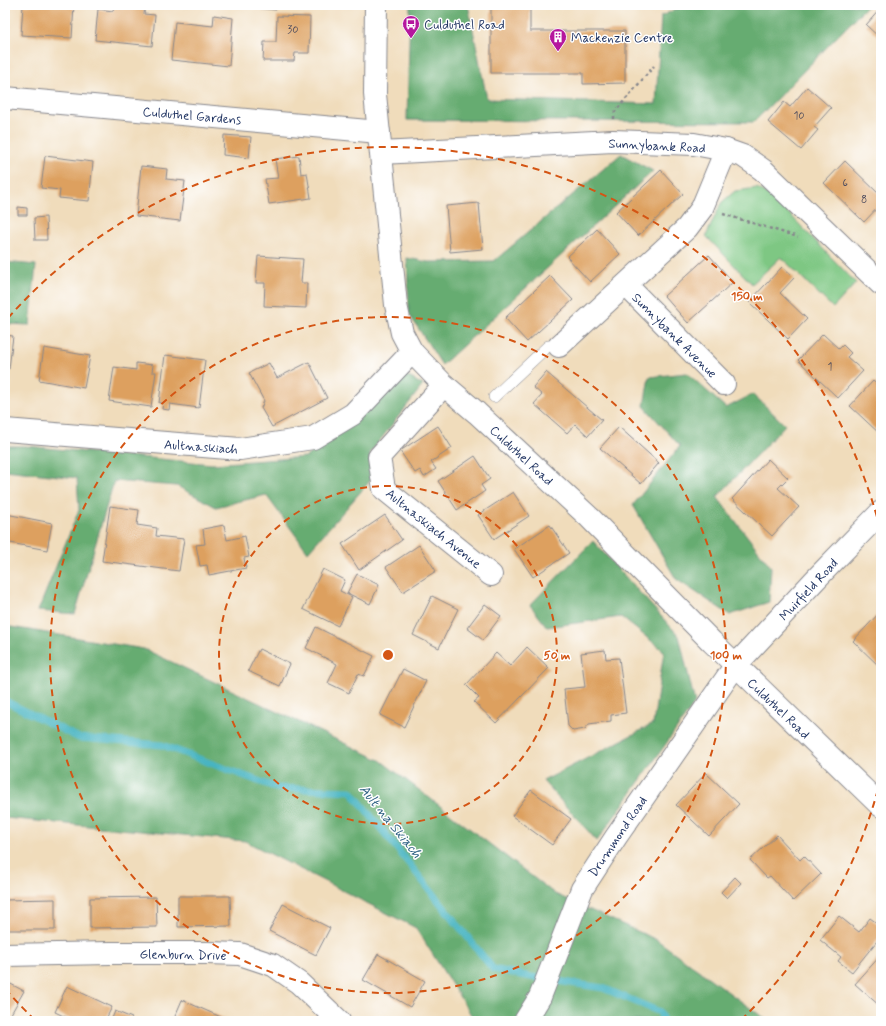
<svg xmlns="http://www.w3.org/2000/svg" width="886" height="1026" font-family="Mynerve,sans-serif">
<rect width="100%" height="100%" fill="#fff"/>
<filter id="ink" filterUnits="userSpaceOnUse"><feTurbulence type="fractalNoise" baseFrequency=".025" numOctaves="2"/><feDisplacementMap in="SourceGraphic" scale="8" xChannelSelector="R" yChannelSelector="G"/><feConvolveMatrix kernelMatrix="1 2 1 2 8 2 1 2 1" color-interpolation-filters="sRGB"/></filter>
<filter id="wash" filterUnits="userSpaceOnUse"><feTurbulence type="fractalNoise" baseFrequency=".012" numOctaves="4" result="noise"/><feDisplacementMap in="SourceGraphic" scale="16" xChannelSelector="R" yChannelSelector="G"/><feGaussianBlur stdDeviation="0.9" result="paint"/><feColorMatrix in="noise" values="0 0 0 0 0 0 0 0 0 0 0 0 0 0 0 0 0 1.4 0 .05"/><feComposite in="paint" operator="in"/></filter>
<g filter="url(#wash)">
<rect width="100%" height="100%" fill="#f0dcbb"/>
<polygon fill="#7ec783" stroke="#4c7b70" points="757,188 774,198 856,283 833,308 781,257 752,284 706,236 721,203 735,191"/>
<g fill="#66ac71" stroke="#406e68">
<polygon points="410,5 468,5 487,99 656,104 661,16 686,5 868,5 754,122 407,120"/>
<polygon points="621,154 653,171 442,365 409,314 407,258 428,262 494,261"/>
<polygon points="5,262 36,265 30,325 5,324"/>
<polygon points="687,373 726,408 753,394 785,425 717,497 771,567 769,602 730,615 676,579 633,505 680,446 644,406 649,377"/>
<polygon points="405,375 423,385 370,453 370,481 308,552 266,495 216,507 177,486 114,481 75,614 38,611 79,510 77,478 5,470 5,446 26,446 212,464 306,457"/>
<polygon points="593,541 679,636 695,703 597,841 543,781 653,724 664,651 621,617 547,627 530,605"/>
<polygon points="5,626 144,649 380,760 555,894 657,940 768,1021 475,1021 416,928 245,841 5,818"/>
</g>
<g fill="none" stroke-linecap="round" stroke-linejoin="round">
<polyline stroke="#46b4c1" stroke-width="7" points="5,701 79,738 162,745 277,788 351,791 493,969 531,977 603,988 660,1012 663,1021"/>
</g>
<g id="blocks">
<g fill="#dda05f">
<polygon points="23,5 74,5 72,38 21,35"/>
<polygon points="114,5 145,6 144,14 155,15 152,46 95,40 98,9 113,11"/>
<polygon points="254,5 277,5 276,10 254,8"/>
<polygon points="491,5 530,5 530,31 625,31 625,83 583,84 583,73 491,73"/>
<polygon points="881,8 881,39 866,25"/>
<polygon points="214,15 233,18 229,66 171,60 175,22 213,26"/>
<polygon points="277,16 310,17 309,53 295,53 294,61 263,61 264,42 276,42"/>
<polygon points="807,87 831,108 814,127 818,130 801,150 768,122 784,102 790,107"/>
<polygon points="224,135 251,137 249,158 223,155"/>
<polygon points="45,156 93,162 89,201 59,198 60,190 41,188"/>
<polygon points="299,156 301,174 307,173 311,198 269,204 265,179 278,178 275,159"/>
<polygon points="845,161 881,196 881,204 864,222 824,183"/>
<polygon points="141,166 167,169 166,179 185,181 180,221 136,216"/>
<polygon points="661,170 683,194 638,236 616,212"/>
<polygon points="479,203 483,249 450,252 446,206"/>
<polygon points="18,207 27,208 27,215 18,215"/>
<polygon points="46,217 47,240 35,240 34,218"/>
<polygon points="597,229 620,254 590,282 567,257"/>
<polygon points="709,255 733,282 688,323 664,296"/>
<polygon points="258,256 303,259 301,283 307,283 306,308 264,306 265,283 256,283"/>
<polygon points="782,267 794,278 780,293 807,319 788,339 749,302"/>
<polygon points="550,276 573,300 527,342 505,318"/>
<polygon points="823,334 839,349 843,345 851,353 847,357 863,371 838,398 798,360"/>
<polygon points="5,335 13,336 9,369 5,368"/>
<polygon points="44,348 90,356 84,388 39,380"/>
<polygon points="165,355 205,360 199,408 170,404 169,410 162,409 163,403 159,403"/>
<polygon points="309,362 327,398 272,427 261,408 264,401 249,373 269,363 277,378"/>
<polygon points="136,363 153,365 152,372 156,372 151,407 109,401 114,367 136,370"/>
<polygon points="546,372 602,420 588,436 575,424 567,433 534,404 542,395 533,387"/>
<polygon points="873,381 881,388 881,435 850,406"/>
<polygon points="438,426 452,448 431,462 436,469 424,477 420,470 415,473 400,451"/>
<polygon points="619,427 659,463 641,484 600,448"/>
<polygon points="475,456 490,479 481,485 485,491 457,510 438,481"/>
<polygon points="768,459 788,478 778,488 799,507 772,536 732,499"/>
<polygon points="513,492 529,516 494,539 478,515"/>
<polygon points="110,506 139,510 137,525 157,528 156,536 184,539 179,571 102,561"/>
<polygon points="6,514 52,523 47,550 5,542"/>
<polygon points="385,515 402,540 359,570 342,544"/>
<polygon points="224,525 227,540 245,536 249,557 244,558 246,568 209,575 207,565 200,566 196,545 205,544 203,529"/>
<polygon points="550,525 569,553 533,577 514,549"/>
<polygon points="419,545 436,571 403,592 386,567"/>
<polygon points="323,569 345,580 340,591 352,597 338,626 303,609"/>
<polygon points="357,574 379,585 370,604 347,593"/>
<polygon points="432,596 458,609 439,648 413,635"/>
<polygon points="485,604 501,616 483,640 467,628"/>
<polygon points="881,611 881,668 853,641"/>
<polygon points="316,627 374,656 364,676 358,674 349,693 328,683 337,664 306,648"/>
<polygon points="527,647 549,668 496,723 474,702 479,698 466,685 496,653 510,666"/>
<polygon points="259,649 290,664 280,686 248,671"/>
<polygon points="605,650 606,659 619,658 626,713 611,715 611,721 589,724 585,729 573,731 568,726 564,689 585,687 581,653"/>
<polygon points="403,669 426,681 404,727 380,715"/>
<polygon points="706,773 739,804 709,836 676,805"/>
<polygon points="531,790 571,819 552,845 512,816"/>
<polygon points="777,835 800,860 804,856 821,874 793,901 770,876 767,878 750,860"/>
<polygon points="735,877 741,883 727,898 721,892"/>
<polygon points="178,896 230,896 231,926 178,927"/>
<polygon points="156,897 157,927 90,928 90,898"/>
<polygon points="55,899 55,930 5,930 5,900"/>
<polygon points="283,904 330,928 316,955 269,931"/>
<polygon points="839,916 859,932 870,918 881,926 881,936 852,972 838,961 841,957 820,940"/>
<polygon points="378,954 425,981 410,1007 363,980"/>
<polygon points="881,955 881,1007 855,984"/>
<polygon points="5,981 24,991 7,1021 5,1021"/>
<polygon points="67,986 112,1007 105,1021 74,1021 55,1012"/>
<polygon points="182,1000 230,1021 173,1021"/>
<polygon points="115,1011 132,1018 130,1021 111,1021"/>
</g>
</g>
</g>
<g filter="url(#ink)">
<use href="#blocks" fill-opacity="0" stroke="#86868c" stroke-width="1"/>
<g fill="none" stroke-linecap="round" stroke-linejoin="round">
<defs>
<polyline id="service" points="494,397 548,346 559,346"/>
<g id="minor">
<polyline points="5,98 379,132"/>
<polyline points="381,153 613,141 694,144 726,150 743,156 763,170 881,284"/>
<polyline points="626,285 724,384"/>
<polyline points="559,346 687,228 702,208 726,150"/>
<polyline points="444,385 379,457 384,489 491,575"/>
<polyline points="5,430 240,449 313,438 353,414 412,352"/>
<polyline points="5,955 110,953 208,953 240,954 273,965 299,983 339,1021"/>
<polyline points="525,1021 540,997 582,889 616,837 735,666"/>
</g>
<polyline id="tertiary" points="735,666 815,580 881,512"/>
<polyline id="secondary" points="376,5 375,94 396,305 402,333 412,352 444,385 477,413 590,518 712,642 881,806"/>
</defs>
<use href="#service" stroke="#86868c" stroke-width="12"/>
<use href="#minor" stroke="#86868c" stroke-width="24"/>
<use href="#tertiary" stroke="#86868c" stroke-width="24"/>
<use href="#secondary" stroke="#86868c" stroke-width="24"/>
<g stroke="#86868c" stroke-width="2.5" stroke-dasharray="3 3" stroke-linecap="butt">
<polyline points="614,119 614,113 654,66"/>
<polyline points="723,214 798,237"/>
</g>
<use href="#service" stroke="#fff" stroke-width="11"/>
<use href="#minor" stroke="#fff" stroke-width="22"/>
<use href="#tertiary" stroke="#fff" stroke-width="22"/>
<use href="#secondary" stroke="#fff" stroke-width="22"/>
</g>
</g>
<g fill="none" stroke="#d45514" stroke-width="2" stroke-dasharray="7 5">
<circle cx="388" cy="655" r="169"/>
<circle cx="388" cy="655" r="338"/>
<path d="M881 778A508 508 0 0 1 741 1020M35 1020A508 508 0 0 1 8 992M8 318A508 508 0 0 1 881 532"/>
</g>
<defs>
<symbol id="bus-pin" viewBox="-11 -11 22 30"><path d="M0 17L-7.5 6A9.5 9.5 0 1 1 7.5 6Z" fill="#b5179e" stroke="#fff"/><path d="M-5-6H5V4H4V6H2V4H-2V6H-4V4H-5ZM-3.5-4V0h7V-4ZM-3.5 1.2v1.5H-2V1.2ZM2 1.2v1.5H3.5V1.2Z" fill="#fff"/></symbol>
<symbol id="building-pin" viewBox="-11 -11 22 30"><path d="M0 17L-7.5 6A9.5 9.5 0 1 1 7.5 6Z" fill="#b5179e" stroke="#fff"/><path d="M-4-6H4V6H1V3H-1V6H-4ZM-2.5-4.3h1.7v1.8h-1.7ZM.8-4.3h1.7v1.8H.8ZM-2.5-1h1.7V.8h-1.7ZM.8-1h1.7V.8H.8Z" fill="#fff"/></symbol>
</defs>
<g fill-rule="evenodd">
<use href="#bus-pin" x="401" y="14" width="20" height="27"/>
<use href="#building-pin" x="548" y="27" width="20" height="27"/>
</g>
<g text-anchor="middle" stroke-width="3" stroke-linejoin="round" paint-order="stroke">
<g font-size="11" fill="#4c4b5e">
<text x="293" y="33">30</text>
<text x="799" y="119">10</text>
<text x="845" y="186">6</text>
<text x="864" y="203">8</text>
<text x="830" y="370">1</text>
</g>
<g font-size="13" fill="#1b2f5e" stroke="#fff" text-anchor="start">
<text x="424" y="29">Culduthel Road</text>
<text x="571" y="42">Mackenzie Centre</text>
</g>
<g font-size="13" fill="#1b2f5e" stroke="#fff">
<text transform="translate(192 115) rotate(5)" y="5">Culduthel Gardens</text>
<text transform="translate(657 145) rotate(3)" y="5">Sunnybank Road</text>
<text transform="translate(675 335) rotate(45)" y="5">Sunnybank Avenue</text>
<text transform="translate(201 446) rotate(4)" y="5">Aultnaskiach</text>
<text transform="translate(522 455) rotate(43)" y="5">Culduthel Road</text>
<text transform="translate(434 528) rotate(39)" y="5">Aultnaskiach Avenue</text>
<text transform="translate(808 589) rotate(-47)" y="5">Muirfield Road</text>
<text transform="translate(779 708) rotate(44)" y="5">Culduthel Road</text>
<text transform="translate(617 836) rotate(-56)" y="5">Drummond Road</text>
<text transform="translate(183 954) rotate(1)" y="5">Glenburn Drive</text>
</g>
<g font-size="14" font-style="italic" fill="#2a5e81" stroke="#fff">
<text transform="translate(391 821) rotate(51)" y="5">Ault na Skiach</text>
</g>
</g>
<circle cx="388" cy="655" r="6" fill="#d45514" stroke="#fff" stroke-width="2"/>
<g font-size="12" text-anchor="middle" font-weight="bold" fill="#d45514" stroke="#fff" stroke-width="3" stroke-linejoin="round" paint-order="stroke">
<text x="747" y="300">150 m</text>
<text x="557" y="659">50 m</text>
<text x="726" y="659">100 m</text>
</g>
<rect width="886" height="1026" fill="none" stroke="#fff" stroke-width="20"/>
</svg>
